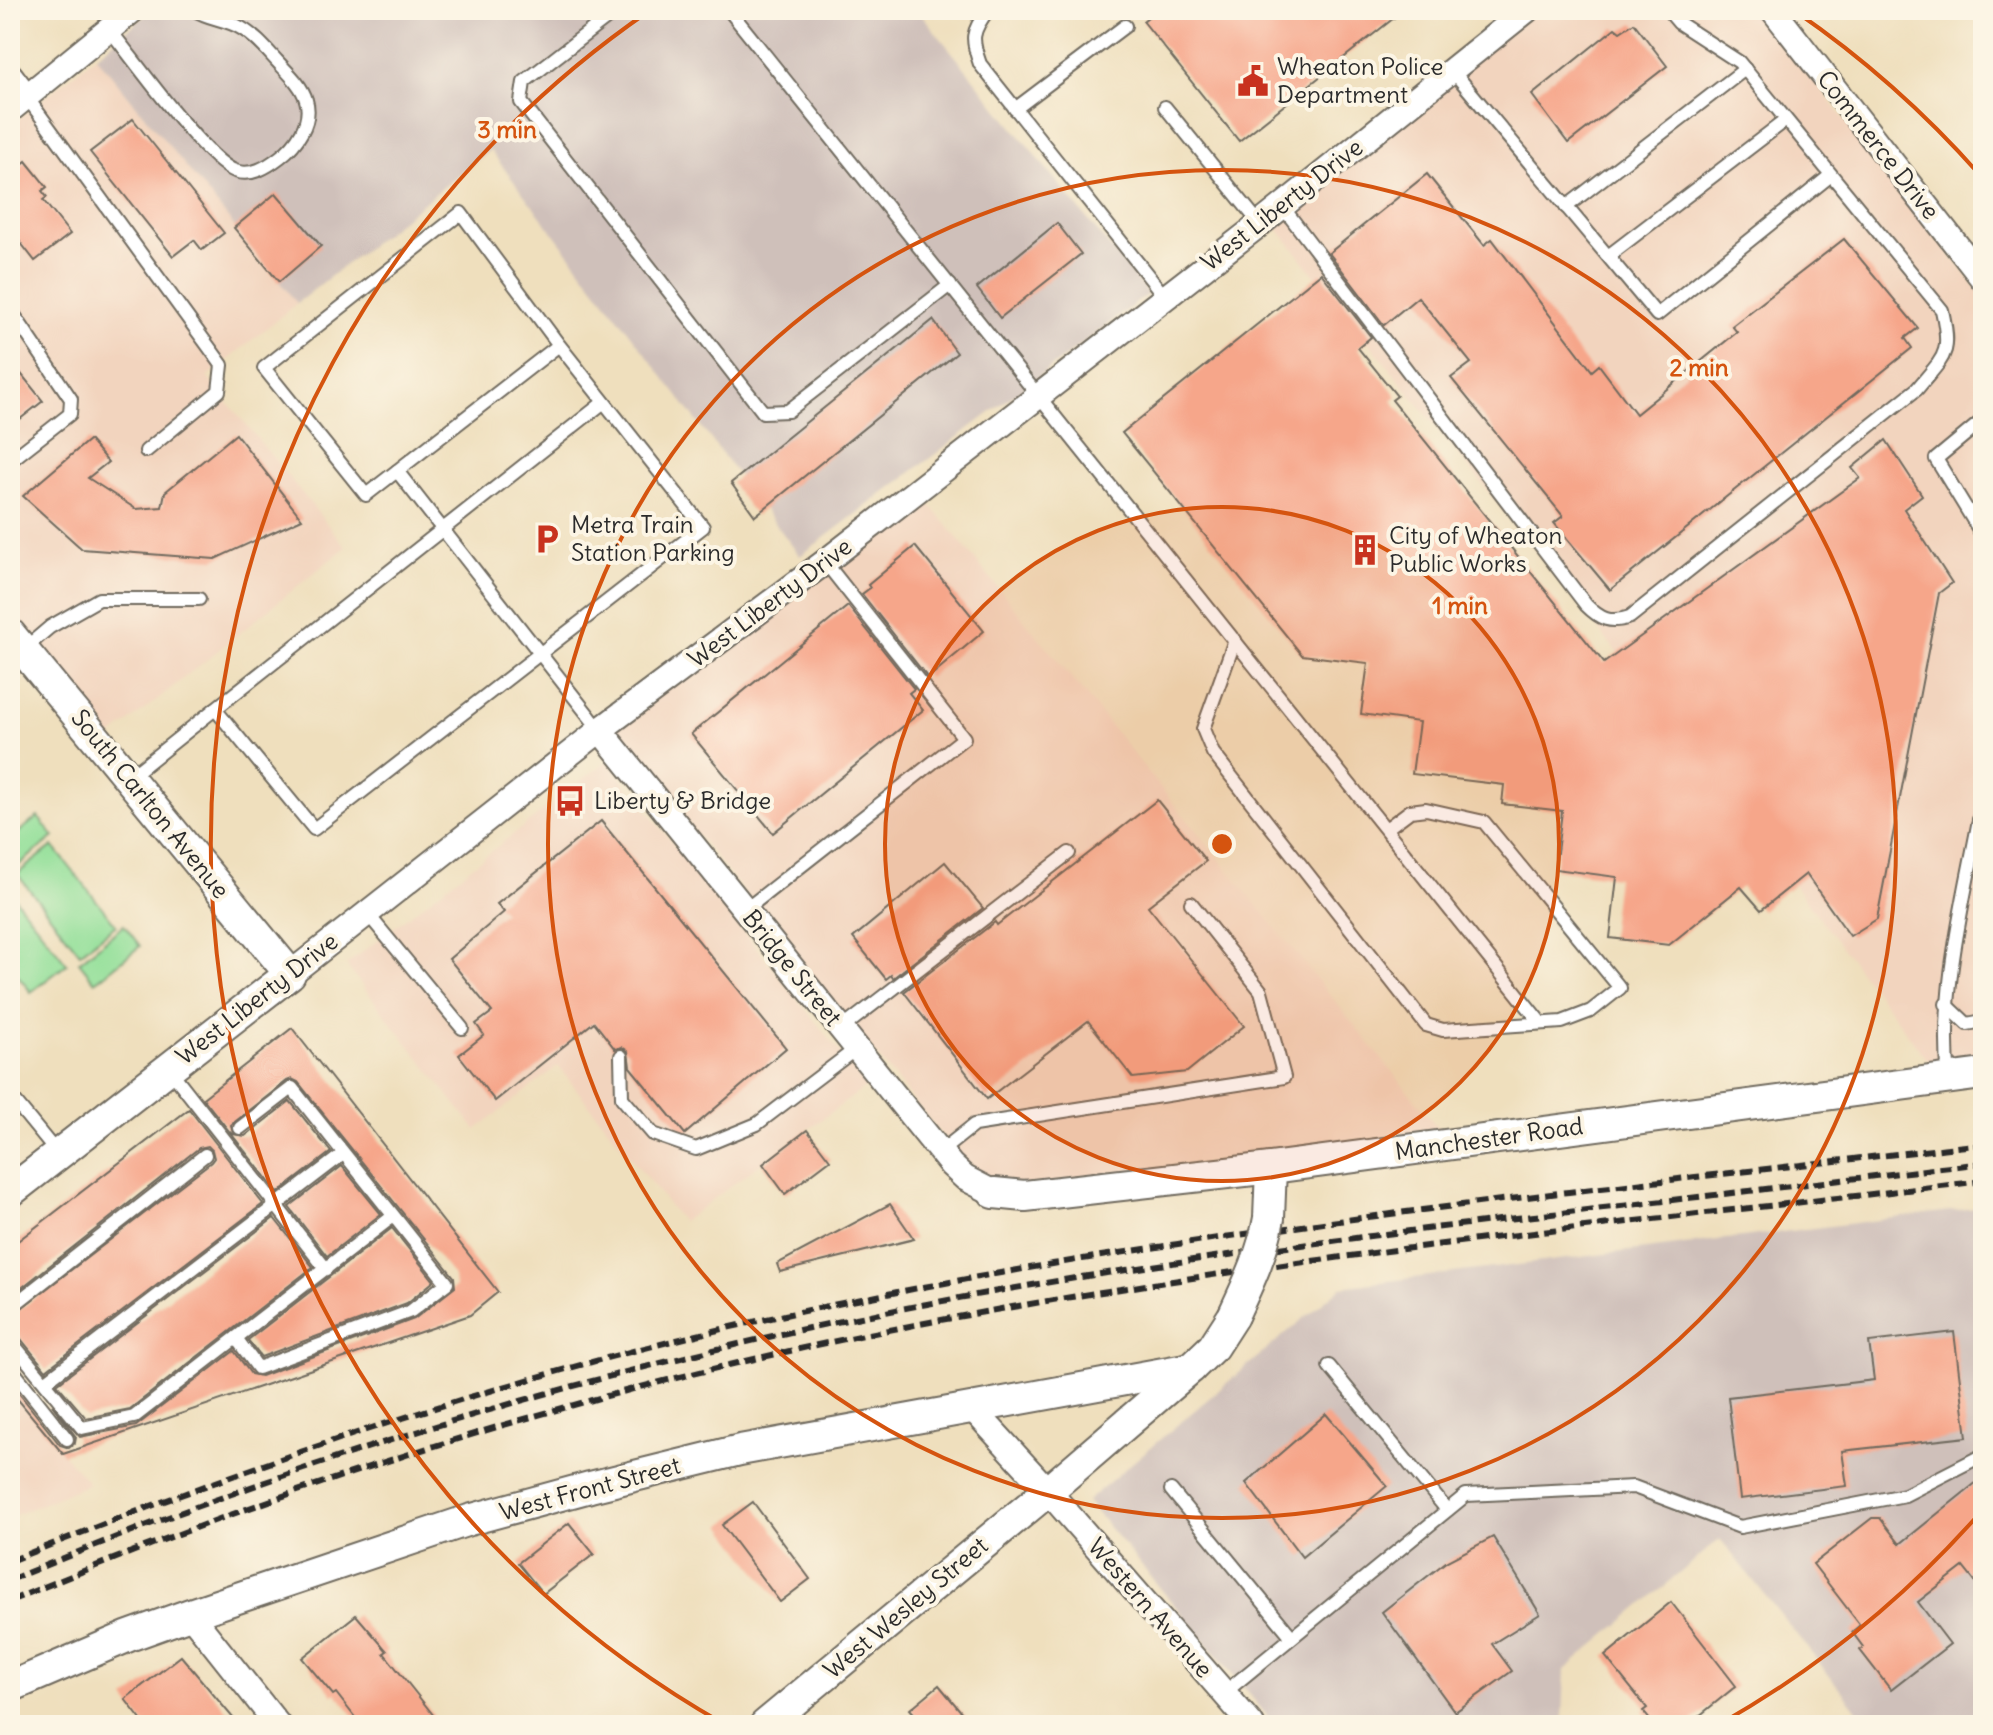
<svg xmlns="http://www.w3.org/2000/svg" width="1993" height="1735" font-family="Delius,sans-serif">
<rect width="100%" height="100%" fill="#fcf5e5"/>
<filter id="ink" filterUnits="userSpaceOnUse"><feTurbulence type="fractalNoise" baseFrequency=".0125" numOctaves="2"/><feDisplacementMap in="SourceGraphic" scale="16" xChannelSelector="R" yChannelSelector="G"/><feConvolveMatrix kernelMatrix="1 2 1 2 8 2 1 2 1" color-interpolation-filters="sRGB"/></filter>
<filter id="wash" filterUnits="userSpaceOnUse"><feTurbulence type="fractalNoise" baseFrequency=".006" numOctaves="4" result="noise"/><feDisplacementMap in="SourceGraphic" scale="32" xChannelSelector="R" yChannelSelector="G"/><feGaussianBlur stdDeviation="1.8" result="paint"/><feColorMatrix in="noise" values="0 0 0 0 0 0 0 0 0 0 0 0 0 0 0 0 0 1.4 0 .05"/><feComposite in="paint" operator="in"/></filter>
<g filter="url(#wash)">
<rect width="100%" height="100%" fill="#efdfbd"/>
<g fill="#f2d4be">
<polygon points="1517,10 1759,10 1983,296 1983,1060 1933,1067 1616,651 1262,209"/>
<polygon points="96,56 297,303 207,377 346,547 102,744 10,631 10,126"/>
<polygon points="920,492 1443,1134 1028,1186 997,1181 969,1169 613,731"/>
<polygon points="607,761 867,1086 682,1222 558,1066 476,1130 346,965"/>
<polygon points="10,1390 89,1484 10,1517"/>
</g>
<g fill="#cfc0ba">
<polygon points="152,10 928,10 922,15 1148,294 800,556 490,150 297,303 96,56"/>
<polygon points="1983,1207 1983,1725 1869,1725 1720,1539 1565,1670 1563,1719 1555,1725 1275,1725 1087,1501 1341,1287"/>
</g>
<g fill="#96e09b" stroke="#608663" stroke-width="2">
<polygon points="38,817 54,837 10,872 10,839"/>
<polygon points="53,846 116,925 80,953 17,874"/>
<polygon points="10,892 67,964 31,992 10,966"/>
<polygon points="124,925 140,946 95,982 79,962"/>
</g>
<g id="blocks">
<g fill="#f6a68a">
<polygon points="1157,10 1404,10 1239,141 1143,21"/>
<polygon points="1634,23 1667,66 1568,143 1532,95 1615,28 1620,32"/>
<polygon points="133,119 224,233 202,250 194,240 173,256 90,152"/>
<polygon points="26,161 47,187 42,191 47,197 43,200 70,234 35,261 10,229 10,174"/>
<polygon points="1427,174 1484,245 1492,239 1592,371 1599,365 1636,414 1737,332 1732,326 1844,239 1918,328 1905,338 1912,348 1610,590 1554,523 1563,516 1451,378 1471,363 1418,297 1384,325 1329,253"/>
<polygon points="276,193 321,246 279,282 234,228"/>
<polygon points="1057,223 1081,254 1000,318 977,288"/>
<polygon points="1321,273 1371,337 1358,348 1397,396 1392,400 1604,663 1860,478 1852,468 1886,440 1922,495 1904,509 1952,583 1939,593 1877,919 1850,936 1806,874 1761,910 1741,887 1669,945 1610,938 1617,877 1555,869 1562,811 1502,804 1504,785 1412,774 1419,722 1361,714 1368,663 1302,655 1122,433"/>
<polygon points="933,320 957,353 755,516 731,483"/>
<polygon points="10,360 43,401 10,427"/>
<polygon points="236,434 302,519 215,559 82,549 23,496 89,440 108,462 88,478 136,509 162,507 165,492"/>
<polygon points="915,546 984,631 928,678 862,594 870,588 868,585"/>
<polygon points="848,606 914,689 909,693 923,710 773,833 691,734"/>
<polygon points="1157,800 1206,861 1148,906 1244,1026 1187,1072 1133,1078 1088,1021 987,1099 904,992 995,922 997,925"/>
<polygon points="601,821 786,1048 685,1134 630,1067 628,1051 622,1047 615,1049 594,1022 495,1101 459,1055 484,1035 476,1024 492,1012 449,959 504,912 497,904"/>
<polygon points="945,862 983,908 893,978 891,975 886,979 853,938"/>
<polygon points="292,1028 498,1292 470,1315 63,1454 10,1390 10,1382 60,1445 69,1448 75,1443 76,1437 52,1405 80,1437 136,1426 234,1351 251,1374 261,1376 414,1319 455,1287 454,1277 298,1082 292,1079 287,1081 231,1125 233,1134 245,1136 290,1101 331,1152 278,1193 203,1098"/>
<polygon points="189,1109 263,1204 46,1370 17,1334 10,1331 10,1317 211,1162 214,1158 212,1150 208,1146 199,1148 10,1297 10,1247"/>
<polygon points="807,1130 830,1160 785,1194 763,1164"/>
<polygon points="342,1166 381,1214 327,1256 289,1207"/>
<polygon points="890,1204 914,1239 780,1272 777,1264"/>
<polygon points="274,1218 313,1267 130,1409 86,1418 57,1384"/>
<polygon points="392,1228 434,1281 407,1303 261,1357 248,1340"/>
<polygon points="1954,1332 1967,1437 1842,1451 1847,1486 1740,1499 1728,1397 1874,1380 1869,1342"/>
<polygon points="1326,1414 1387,1486 1302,1557 1246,1483"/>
<polygon points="1983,1477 1983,1592 1963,1567 1918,1602 1950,1644 1891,1690 1860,1650 1863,1647 1852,1632 1860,1625 1813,1564 1872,1518 1880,1518 1900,1544"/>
<polygon points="753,1502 810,1579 780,1602 722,1525"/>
<polygon points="569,1523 594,1554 543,1594 518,1563"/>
<polygon points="1493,1537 1540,1614 1492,1644 1512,1671 1455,1712 1382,1612 1447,1561"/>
<polygon points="1671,1602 1736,1686 1688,1725 1654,1725 1643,1711 1647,1708 1605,1656"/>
<polygon points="356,1615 387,1651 384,1653 434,1716 423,1725 361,1725 336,1693 333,1695 302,1658"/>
<polygon points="181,1656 239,1725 145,1725 125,1699"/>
<polygon points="939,1685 972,1725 924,1725 910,1709"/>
</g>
</g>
</g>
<g filter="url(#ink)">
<use href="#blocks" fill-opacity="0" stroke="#706a5e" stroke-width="2"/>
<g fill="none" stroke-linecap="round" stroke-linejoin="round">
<defs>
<g id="service">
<polyline points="617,10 524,82 521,102 763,412 788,411 950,285"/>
<polyline points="729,10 1540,1022"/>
<path d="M988 10C971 32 971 39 980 64L1165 297"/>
<path d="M109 29C133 58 205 160 235 171 251 177 267 167 280 157 296 145 313 122 306 100 302 85 287 72 277 61 266 49 255 36 241 28 226 19 209 19 195 10"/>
<polyline points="1452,70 1657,315 1831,175"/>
<polyline points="26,96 222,365 219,391 146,451"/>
<polyline points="1165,107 1260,224"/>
<polyline points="1015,109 1125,26"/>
<path d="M1282 206 1586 605C1600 619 1610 624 1630 617L1917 389C1945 355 1952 355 1942 310L1739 62 1679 23 1668 10"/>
<polyline points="1566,207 1745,69"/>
<polyline points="1608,256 1786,120"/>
<polyline points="10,309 71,399 70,414 10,461"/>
<polyline points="559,345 461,213 264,368 366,495 559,345 703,527 314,829 215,709 604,402"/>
<polyline points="1983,420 1936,459 1983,536"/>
<polyline points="397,471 600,730"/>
<polyline points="1235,640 1203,729 1213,753 1426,1025 1443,1030 1562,1022 1591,1011 1620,988 1484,822 1426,809 1410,811 1386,829"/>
<polyline points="23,650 50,627 99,599 199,599"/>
<polyline points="130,777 215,709"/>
<polyline points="745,910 964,738 825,562"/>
<polyline points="367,913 462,1028"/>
<polyline points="1946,1004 1967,1024 1983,1021"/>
<polyline points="841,1029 1069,853"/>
<polyline points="621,1056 622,1098 653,1134 696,1149 757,1124 857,1048"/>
<polyline points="170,1070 326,1269"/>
<path d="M1949 1078C1939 985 1967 890 1983 798"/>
<polyline points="10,1100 12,1098 57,1153"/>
<polyline points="940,1152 974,1125 1284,1077 1261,991 1191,903"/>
<polyline points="10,1308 205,1155"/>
<polyline points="236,1338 258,1368 411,1311 447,1283 292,1088 240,1128"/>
<polyline points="10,1340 82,1428 134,1417 392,1217"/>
<polyline points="1329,1366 1447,1510"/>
<polyline points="10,1367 67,1439"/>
<polyline points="45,1382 343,1154"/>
<polyline points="1171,1490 1292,1637"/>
<polyline points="1224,1693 1466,1495 1634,1487 1740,1527 1905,1495 1983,1455"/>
</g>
<g id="minor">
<polyline points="1773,10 1983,279"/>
<polyline points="10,75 26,96"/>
<polyline points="10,110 133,10"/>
<polyline points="600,730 951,1165 965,1178 994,1193"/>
<polyline points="290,974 600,730 825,562 1260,224 1527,10"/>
<polyline points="972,1408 1048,1491 1252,1725"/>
<polyline points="190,1614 278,1725"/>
</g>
<g id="tertiary">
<polyline points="10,634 290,974 10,1192"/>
<polyline points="994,1193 1025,1196 1271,1168 1983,1074"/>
<polyline points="1269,1218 1271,1168"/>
<polyline points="10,1687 129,1636 190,1614 469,1520 590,1487 740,1450 1191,1368"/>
<polyline points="765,1725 1048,1491 1191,1368 1213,1347 1233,1316"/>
</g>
</defs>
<use href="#service" stroke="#706a5e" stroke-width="16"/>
<use href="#minor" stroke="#706a5e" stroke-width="28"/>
<use href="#tertiary" stroke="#706a5e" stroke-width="34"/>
<use href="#service" stroke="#fff" stroke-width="12"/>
<use href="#minor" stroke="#fff" stroke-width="24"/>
<use href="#tertiary" stroke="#fff" stroke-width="30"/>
<g stroke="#2b2b2b" stroke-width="6" stroke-dasharray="12 6" stroke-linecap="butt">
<path d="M10 1561C261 1460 519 1372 785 1315 1180 1230 1582 1191 1983 1144"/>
<path d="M10 1580C263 1474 527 1391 795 1331 1030 1279 1269 1248 1508 1219 1666 1201 1825 1182 1983 1163"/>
<path d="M10 1601C292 1483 584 1391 884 1331 1246 1259 1616 1225 1983 1181"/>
</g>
<defs>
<path id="tertiary-bridge" d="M1233 1316C1248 1284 1263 1253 1269 1218"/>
</defs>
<use href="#tertiary-bridge" stroke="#706a5e" stroke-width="34" stroke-linecap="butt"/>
<use href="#tertiary-bridge" stroke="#fff" stroke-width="30"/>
</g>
</g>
<circle cx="1222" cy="844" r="337" fill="#d5540f" fill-opacity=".12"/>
<g fill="none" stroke="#d5540f" stroke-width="4">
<circle cx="1222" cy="844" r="337"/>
<circle cx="1222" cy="844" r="674"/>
<path d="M1979 1514A1011 1011 0 0 1 1720 1724M724 1724A1011 1011 0 0 1 649 11M1795 11A1011 1011 0 0 1 1979 174"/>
</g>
<defs>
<symbol id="civic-bare" viewBox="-9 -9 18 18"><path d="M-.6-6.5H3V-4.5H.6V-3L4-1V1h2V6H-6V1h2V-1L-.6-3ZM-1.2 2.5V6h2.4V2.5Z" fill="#c8321e" stroke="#fcf5e5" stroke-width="2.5" paint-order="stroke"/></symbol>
<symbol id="parking-bare" viewBox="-9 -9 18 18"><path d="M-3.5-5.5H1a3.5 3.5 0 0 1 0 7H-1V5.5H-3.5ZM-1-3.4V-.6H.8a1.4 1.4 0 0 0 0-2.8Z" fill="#c8321e" stroke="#fcf5e5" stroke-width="2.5" paint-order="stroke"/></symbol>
<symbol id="building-bare" viewBox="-9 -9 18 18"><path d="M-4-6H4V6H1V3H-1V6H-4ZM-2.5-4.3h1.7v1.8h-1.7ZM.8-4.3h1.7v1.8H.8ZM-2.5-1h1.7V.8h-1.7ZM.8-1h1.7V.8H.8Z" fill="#c8321e" stroke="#fcf5e5" stroke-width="2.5" paint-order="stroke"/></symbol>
<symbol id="bus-bare" viewBox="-9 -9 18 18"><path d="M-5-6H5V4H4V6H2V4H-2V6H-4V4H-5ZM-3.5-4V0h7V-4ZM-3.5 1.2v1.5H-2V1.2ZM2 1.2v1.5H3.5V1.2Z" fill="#c8321e" stroke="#fcf5e5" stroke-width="2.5" paint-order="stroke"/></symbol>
</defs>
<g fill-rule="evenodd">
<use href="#civic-bare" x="1231" y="59" width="44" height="44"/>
<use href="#parking-bare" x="525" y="517" width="44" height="44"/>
<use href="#building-bare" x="1343" y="528" width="44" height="44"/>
<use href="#bus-bare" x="548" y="779" width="44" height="44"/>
</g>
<g text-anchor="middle" stroke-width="8" stroke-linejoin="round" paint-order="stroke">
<g font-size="24" fill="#2b2b2b" stroke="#fcf5e5" text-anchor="start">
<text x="1277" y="75">Wheaton Police<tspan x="1277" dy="28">Department</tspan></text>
<text x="571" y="533">Metra Train<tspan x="571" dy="28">Station Parking</tspan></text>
<text x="1389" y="544">City of Wheaton<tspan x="1389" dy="28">Public Works</tspan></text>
<text x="594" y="809">Liberty &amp; Bridge</text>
</g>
<g font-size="24" fill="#2b2b2b" stroke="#fcf5e5">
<text transform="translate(1878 145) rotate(52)" y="8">Commerce Drive</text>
<text transform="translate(1282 205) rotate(-38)" y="8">West Liberty Drive</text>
<text transform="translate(770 603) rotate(-37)" y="8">West Liberty Drive</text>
<text transform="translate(150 804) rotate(51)" y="8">South Carlton Avenue</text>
<text transform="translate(792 968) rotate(51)" y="8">Bridge Street</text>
<text transform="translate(257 999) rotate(-38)" y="8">West Liberty Drive</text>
<text transform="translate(1489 1139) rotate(-8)" y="8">Manchester Road</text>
<text transform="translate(590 1489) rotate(-15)" y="8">West Front Street</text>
<text transform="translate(906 1608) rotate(-40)" y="8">West Wesley Street</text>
<text transform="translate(1150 1608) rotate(49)" y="8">Western Avenue</text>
</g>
</g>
<circle cx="1222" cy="844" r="12" fill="#d5540f" stroke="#fcf5e5" stroke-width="4"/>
<g font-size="24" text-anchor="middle" font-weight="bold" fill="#d5540f" stroke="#fcf5e5" stroke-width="8" stroke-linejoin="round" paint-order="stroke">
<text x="507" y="138">3 min</text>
<text x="1699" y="376">2 min</text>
<text x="1460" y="614">1 min</text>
</g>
<rect width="1993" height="1735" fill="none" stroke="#fcf5e5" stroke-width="40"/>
</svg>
